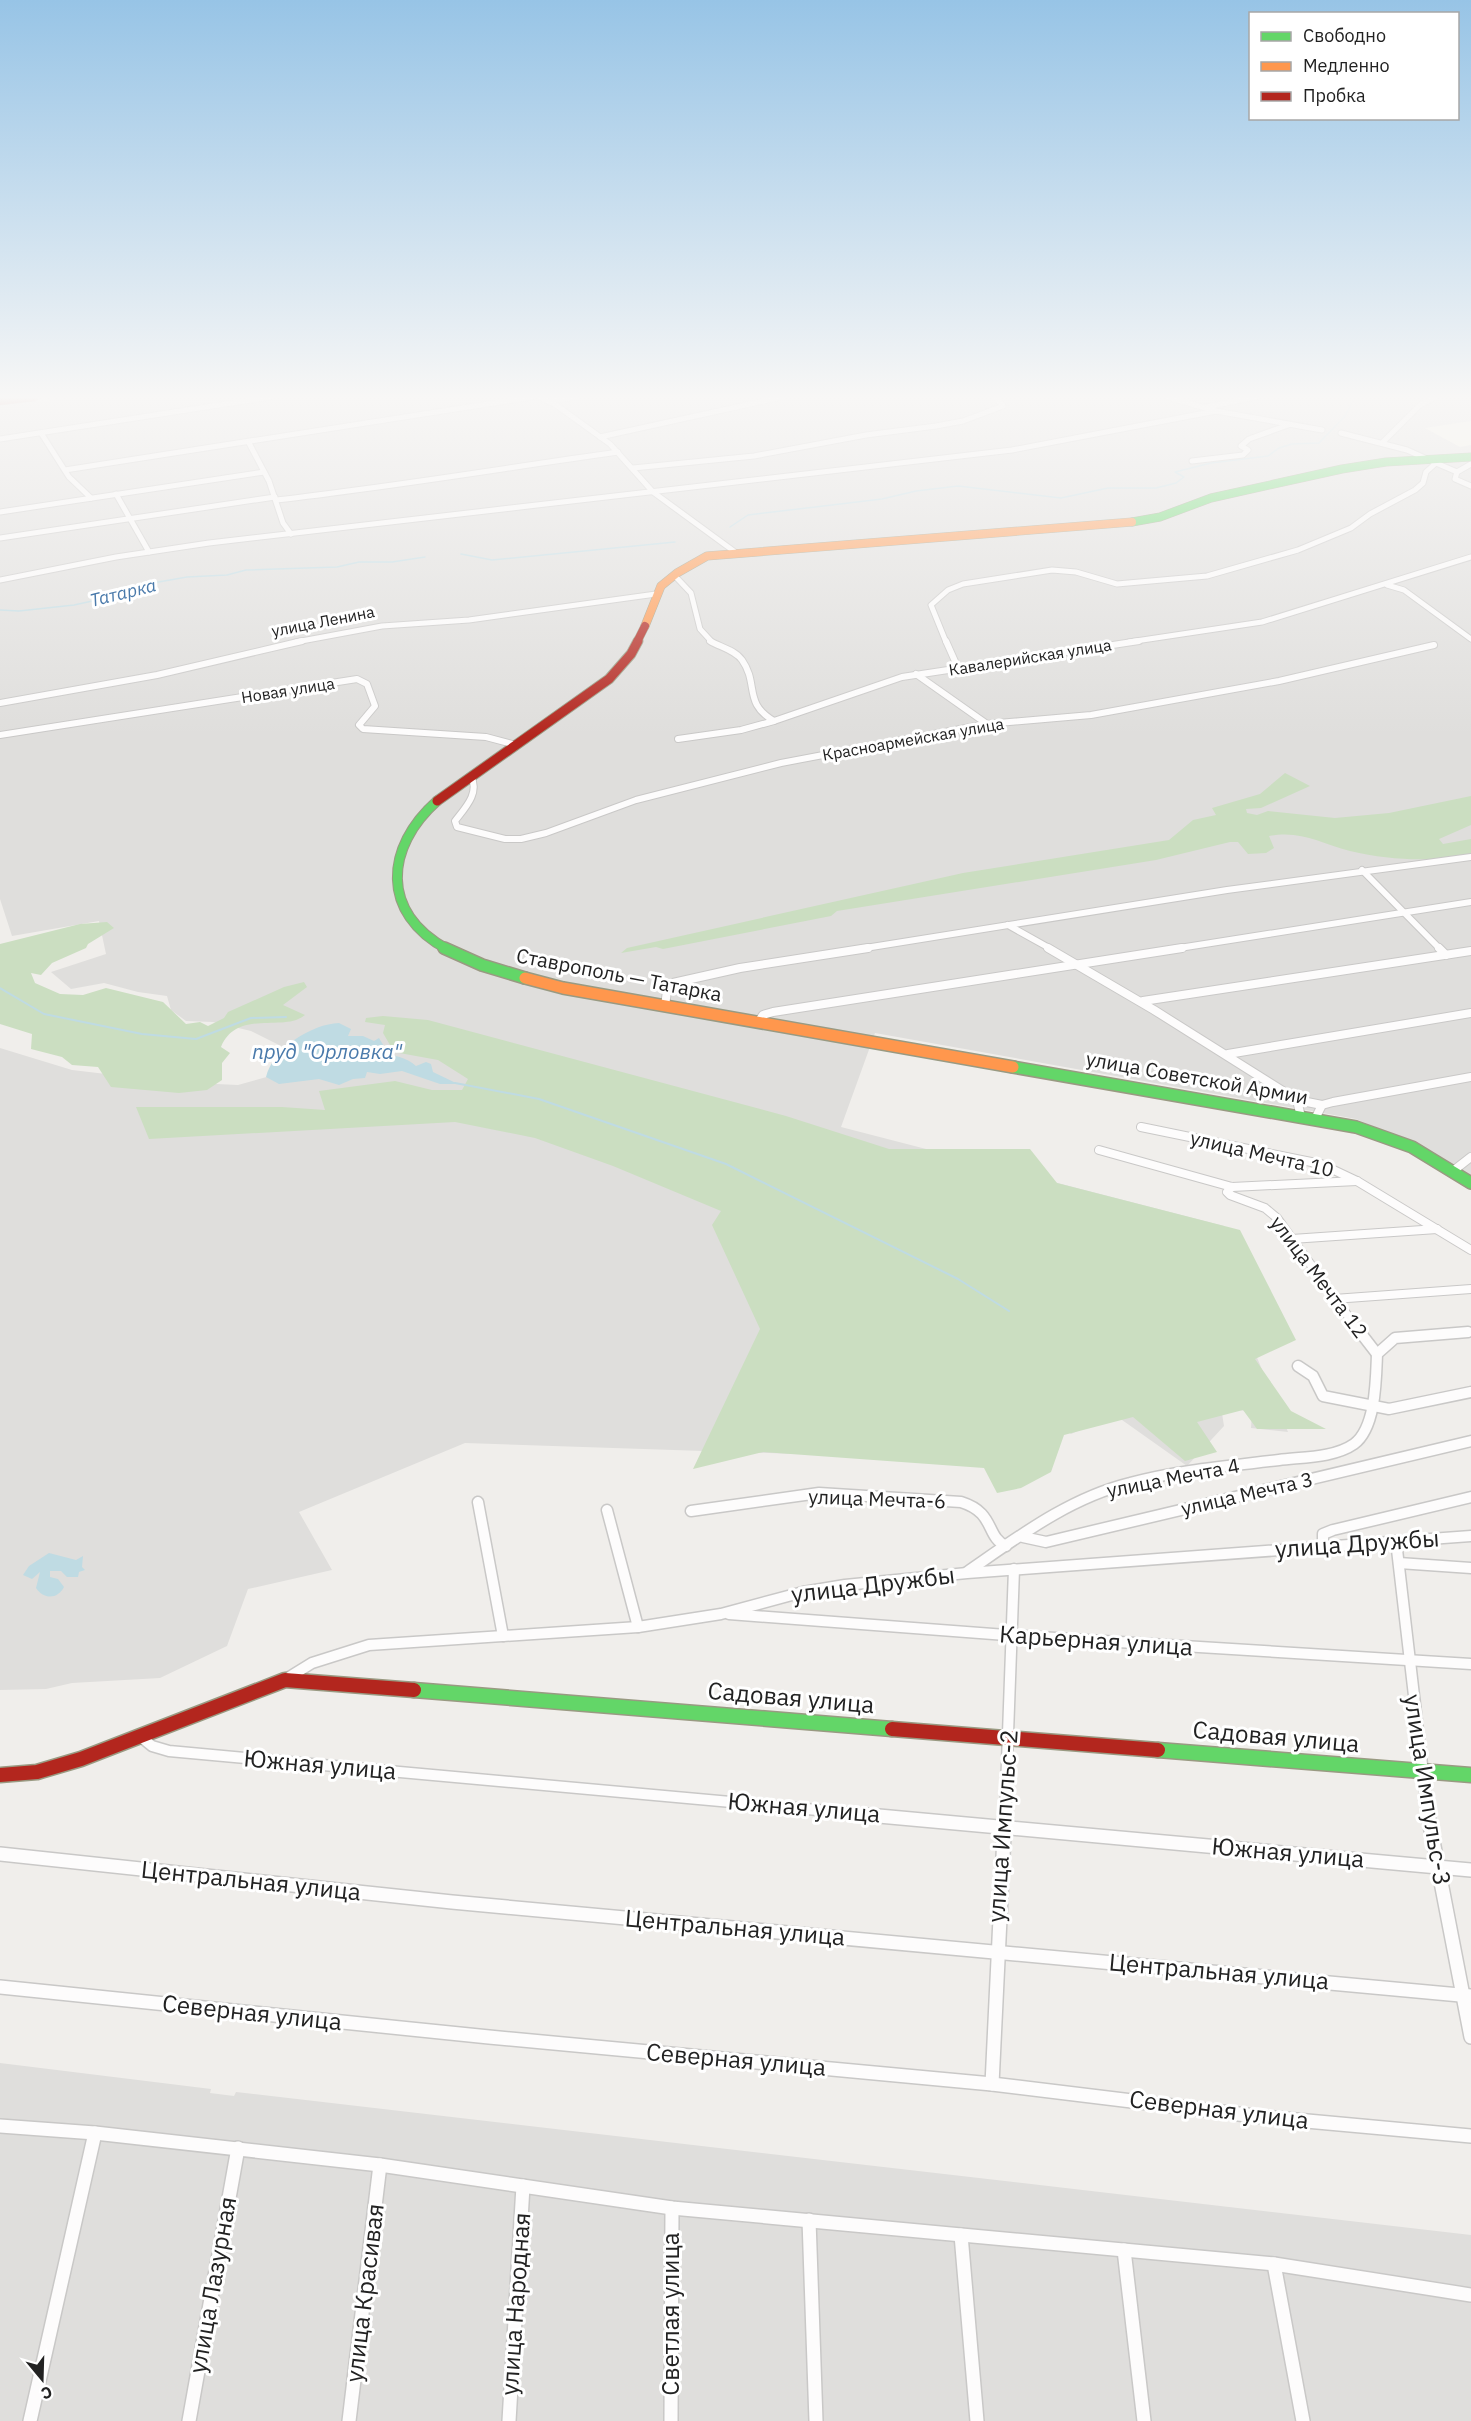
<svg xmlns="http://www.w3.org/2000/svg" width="1471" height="2421" font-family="'IBM Plex Sans',sans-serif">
<rect width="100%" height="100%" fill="#f0eeeb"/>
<g fill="#dfdedc">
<polygon points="83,397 1471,397 1471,1177 1432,1151 1356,1119 875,1033 841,1127 1224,1226 1253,1348 1288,1432 1251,1428 1252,1412 1221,1407 1224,1426 1187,1466 1115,1415 1071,1434 1068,1431 796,1454 465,1443 299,1512 332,1570 248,1589 227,1646 160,1678 72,1683 46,1689 0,1690 0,1048 72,1070 174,1082 238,1085 288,1071 291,1051 251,1031 213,1022 186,1021 171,1010 167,996 138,992 104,983 71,989 51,972 106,954 99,921 12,936 0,899 0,406"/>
<polygon points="0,2063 211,2089 210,2093 234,2096 236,2092 1471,2235 1471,2421 0,2421"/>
</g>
<polygon fill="#f8f7e8" points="1471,421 1471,445 1460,447 1425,428"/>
<g fill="#cbdec1">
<path d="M1285 773 1310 786 1261 808 1246 809 1247 813 1257 815 1268 811 1335 818 1389 813 1471 796V825L1439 839 1443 844 1471 839V856C1429 861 1392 861 1350 851 1320 843 1301 830 1269 836L1274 848 1266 853 1248 854 1238 842H1230L1156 860 837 911 831 916 663 949 656 947 621 953 627 948 963 873 1169 840 1193 820 1216 815 1212 808 1260 794Z"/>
<path d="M107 922 114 928 88 944 86 948 52 963 41 975 31 973 35 983 60 994 83 995 106 988 163 1002 186 1024 200 1022 208 1026 224 1018 228 1012 284 987 304 982 307 987 283 1005 305 1015C284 1033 237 1008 221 1047L230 1053 222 1063V1080L207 1090 179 1093 111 1087 98 1067 72 1065 62 1057 31 1049 32 1034 0 1024V944L80 924Z"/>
<polygon points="383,1016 428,1020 786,1116 889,1149 1030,1149 1057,1183 1240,1230 1296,1340 1255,1359 1291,1411 1326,1429 1257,1429 1243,1410 1197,1422 1217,1452 1185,1461 1133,1417 1064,1435 1051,1472 1021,1488 997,1493 984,1468 763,1452 693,1469 760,1329 712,1225 721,1211 613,1166 535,1138 455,1122 149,1139 136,1107 282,1107 325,1110 319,1091 395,1081 432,1090 462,1090 468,1079 438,1060 394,1052 383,1033 385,1025 365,1022 366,1018"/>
</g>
<g fill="#bfdbe3">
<path d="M339 1023 351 1029 348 1036H363L374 1041 379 1038 385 1048 381 1054C392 1054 408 1058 416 1066L426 1062 431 1064 433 1072 458 1084H440L402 1071 380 1074 367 1072 365 1078 353 1079 339 1085 319 1079 279 1084 266 1077C273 1048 312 1024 339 1023Z"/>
<path d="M49 1553 76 1560 83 1556 82 1567 85 1570 79 1572 78 1577H67L61 1571H50V1577L58 1579 64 1587C58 1599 44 1600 36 1588L40 1572 32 1579 23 1575 29 1566Z"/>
</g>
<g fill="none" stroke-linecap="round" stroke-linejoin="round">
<g stroke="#bfdbe3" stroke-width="1.5">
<polyline points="730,527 748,515 882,499 916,491 958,486 1061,498 1108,488 1156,488 1176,483 1184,477 1175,472 1211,463 1268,456 1279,448 1292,444 1319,443 1345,416 1354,399 1362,397"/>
<polyline points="461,554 492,560 675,542"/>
<polyline points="0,610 19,611 74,605 115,596 130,587 187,577 227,575 246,570 337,567 359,562 392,562 425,557"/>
</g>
<g stroke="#bfdbe3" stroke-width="2">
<polyline points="0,988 44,1014 142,1034 196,1039 251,1018 286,1017"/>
<polyline points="455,1083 539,1099 726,1164 958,1279 1009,1311"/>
</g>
<defs>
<g id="street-far4">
<polyline points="540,397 556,405 610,444 653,492 735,552"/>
<polyline points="1167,397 1216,411 1322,430"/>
<polyline points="549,401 576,397"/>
<polyline points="1206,407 1256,397"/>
<polyline points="41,433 69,477 91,498"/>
<polyline points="600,437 782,397"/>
<polyline points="0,439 270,397"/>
<polyline points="249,443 269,481 283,523 291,534"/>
<polyline points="1382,443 1420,405 1435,397"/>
<polyline points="1192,461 1243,455 1248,450 1241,446 1249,439 1288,425"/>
<polyline points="1436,463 1457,472 1455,479 1471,486"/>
<polyline points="633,468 754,456 866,435 936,426 963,421 1003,406 995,397"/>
<polyline points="65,470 532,397"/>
<polyline points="1457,472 1471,464"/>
<polyline points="116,494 149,552"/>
<path d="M276 500C391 487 504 468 618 452"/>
<polyline points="0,512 264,472"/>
<polyline points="0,538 275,497"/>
<polyline points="674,575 691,593 700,629 712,642"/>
<polyline points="0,580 116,557 209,543 1012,450 1216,411"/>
<polyline points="1387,585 1404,590 1471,639"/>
<polyline points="296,642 382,626 469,620 656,594"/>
<polyline points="946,642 931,605 948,590 963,584 1052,570 1076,572 1117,584 1207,576 1298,550 1351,528 1370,514 1415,490 1423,483 1426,472 1436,463 1407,450 1341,433"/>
<polyline points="1129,642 1262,622 1471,557"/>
</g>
<g id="street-far3">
<path d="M710 641C720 647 735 650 742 660 759 684 743 703 774 721L902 677 1139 641"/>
<polyline points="946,641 958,668"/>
<polyline points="916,674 987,724"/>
<polyline points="0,703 157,675 302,641"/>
<polyline points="0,735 357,679 367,684 375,706 359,725 363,729 486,737 516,745"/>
<polyline points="678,739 741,730 774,721"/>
<path d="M471 776C480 793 465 808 455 821L457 827 505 839H521L546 833 636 800 781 763 987 724 1091 715 1279 681 1434 645"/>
<polyline points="1362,870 1440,949"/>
<polyline points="1008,925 1051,949"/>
<polyline points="859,949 1227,890 1471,857"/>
<polyline points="1173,949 1471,902"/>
</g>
<g id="street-far2">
<polyline points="1048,948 1154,1010 1297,1100 1301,1117"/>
<polyline points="1439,948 1446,955"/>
<polyline points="1143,1001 1471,951"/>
<polyline points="665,1006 667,991 673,983 740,968 868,948"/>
<polyline points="759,1021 763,1015 773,1012 1182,948"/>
<polyline points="1228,1054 1471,1013"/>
<polyline points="1297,1100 1322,1105"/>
<polyline points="1315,1119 1322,1105 1333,1102 1471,1077"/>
<polyline points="1141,1127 1321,1164 1357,1181 1471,1250"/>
<polyline points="1099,1150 1232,1187 1357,1181"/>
<polyline points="1453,1171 1471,1157"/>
<polyline points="1232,1187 1227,1192 1230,1195 1265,1208 1277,1218 1361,1334"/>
<polyline points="1292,1239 1437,1229"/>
<polyline points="1334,1299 1471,1289"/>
<polyline points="1449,1334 1471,1332"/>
</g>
<g id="street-far1">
<polyline points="1360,1332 1377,1354"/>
<polyline points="1298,1366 1313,1376 1323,1396 1389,1409 1471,1392"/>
<polyline points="478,1502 503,1636"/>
<polyline points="607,1510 638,1627"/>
<path d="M691 1511 819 1493 961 1502C996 1513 985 1536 1006 1546"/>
<polyline points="1023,1537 1046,1542 1471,1441"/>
<polyline points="1396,1541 1428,1816"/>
<polyline points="1323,1547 1323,1534 1333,1530 1471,1497"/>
<polyline points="1399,1563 1471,1568"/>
<path d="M967 1572C1018 1537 1069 1498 1130 1483 1178 1470 1229 1466 1279 1460 1302 1457 1334 1458 1354 1444 1376 1428 1376 1379 1377 1354L1395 1338 1468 1332"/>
<polyline points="729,1614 1006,1635 1471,1664"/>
<polyline points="286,1679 312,1663 369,1645 638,1627 721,1614 803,1592 845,1585 967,1573 1471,1536"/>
<polyline points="141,1737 152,1746 169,1751 884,1816"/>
<polyline points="1005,1816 1014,1569"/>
</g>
<g id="street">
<polyline points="868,1815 1471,1870"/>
<polyline points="1428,1815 1471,2037"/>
<polyline points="0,1854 452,1902 1471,1996"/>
<polyline points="0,1987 489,2037 992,2084 1263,2117 1471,2136"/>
<polyline points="992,2084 1005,1815"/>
<polyline points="0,2126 95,2133 380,2165 672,2208 1274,2264 1471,2295"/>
<polyline points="809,2220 816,2421"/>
<polyline points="961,2235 977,2421"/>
<polyline points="1124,2250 1144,2421"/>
<polyline points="1274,2264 1303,2421"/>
<polyline points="30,2421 95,2133"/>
<polyline points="189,2421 238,2148"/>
<polyline points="349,2421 380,2165"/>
<polyline points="509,2421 523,2186"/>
<polyline points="671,2421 672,2208"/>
</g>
<polyline id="fast-far3" points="1132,522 1160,517 1211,498 1342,469 1386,462 1471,457"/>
<path id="fast-far2" d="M437 801C385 847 380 913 447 949"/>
<g id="fast-far1">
<polyline points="444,948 482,965 525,978"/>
<polyline points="1013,1067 1356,1127 1412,1147 1471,1183"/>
</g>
<g id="fast">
<polyline points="414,1690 892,1729"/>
<polyline points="1158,1750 1471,1775"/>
</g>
<polyline id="slow-far1" points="645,626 661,586 677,573 707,556 1132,522"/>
<polyline id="slow" points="525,978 563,988 1013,1067"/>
<g id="jam-far2">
<polyline points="0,401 34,397"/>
<polyline points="637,642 645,626"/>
</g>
<polyline id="jam-far1" points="437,801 609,679 631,654 638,641"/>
<g id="jam">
<polyline points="892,1729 1158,1750"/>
<polyline points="0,1775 37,1772 81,1759 285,1680 414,1690"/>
</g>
</defs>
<use href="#street-far4" stroke="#c9c8c7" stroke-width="7"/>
<use href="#street-far3" stroke="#c9c8c7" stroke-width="8"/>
<use href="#street-far2" stroke="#c9c8c7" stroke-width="10"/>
<use href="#street-far1" stroke="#c9c8c7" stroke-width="13"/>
<use href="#street" stroke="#c9c8c7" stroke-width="16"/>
<use href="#fast-far3" stroke="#999a82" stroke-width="9"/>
<use href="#fast-far2" stroke="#999a82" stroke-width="11"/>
<use href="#fast-far1" stroke="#999a82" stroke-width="14"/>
<use href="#fast" stroke="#999a82" stroke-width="17"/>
<use href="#slow-far1" stroke="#999a82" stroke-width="9"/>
<use href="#slow" stroke="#999a82" stroke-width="14"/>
<use href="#jam-far2" stroke="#999a82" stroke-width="9"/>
<use href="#jam-far1" stroke="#999a82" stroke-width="11"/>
<use href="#jam" stroke="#999a82" stroke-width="17"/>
<use href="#street-far4" stroke="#fdfcfc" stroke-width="5"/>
<use href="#street-far3" stroke="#fdfcfc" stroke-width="6"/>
<use href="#street-far2" stroke="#fdfcfc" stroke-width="8"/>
<use href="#street-far1" stroke="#fdfcfc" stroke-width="10"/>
<use href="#street" stroke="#fdfcfc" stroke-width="13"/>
<use href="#fast-far3" stroke="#63d668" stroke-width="8"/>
<use href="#fast-far2" stroke="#63d668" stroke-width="9"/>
<use href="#fast-far1" stroke="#63d668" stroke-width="11"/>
<use href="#fast" stroke="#63d668" stroke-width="14"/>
<use href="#slow-far1" stroke="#ff974d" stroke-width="8"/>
<use href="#slow" stroke="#ff974d" stroke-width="11"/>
<use href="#jam-far2" stroke="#b3261e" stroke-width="8"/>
<use href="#jam-far1" stroke="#b3261e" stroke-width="9"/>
<use href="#jam" stroke="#b3261e" stroke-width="14"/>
</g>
<linearGradient id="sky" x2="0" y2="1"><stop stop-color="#97c4e6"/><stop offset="0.54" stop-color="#f8f7f6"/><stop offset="1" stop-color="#f8f7f6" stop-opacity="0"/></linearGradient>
<rect width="1471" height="736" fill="url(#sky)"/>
<g text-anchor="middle" stroke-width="6" stroke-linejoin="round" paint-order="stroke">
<g font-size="16" fill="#222" stroke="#fff">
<text transform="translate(323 621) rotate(-11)" y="6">улица Ленина</text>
<text transform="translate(1030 657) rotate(-9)" y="6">Кавалерийская улица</text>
<text transform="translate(288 690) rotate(-9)" y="6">Новая улица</text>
<text transform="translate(913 739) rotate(-10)" y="6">Красноармейская улица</text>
</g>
<g font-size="18" font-style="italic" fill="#4a7aab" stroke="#fff">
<text transform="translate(123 593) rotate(-14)" y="6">Татарка</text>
</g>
<g font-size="20" fill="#222" stroke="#fff">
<text transform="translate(619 975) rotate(11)" y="7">Ставрополь — Татарка</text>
<text transform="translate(1197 1078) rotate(10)" y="7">улица Советской Армии</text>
<text transform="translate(1262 1154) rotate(13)" y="7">улица Мечта 10</text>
<text transform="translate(1319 1277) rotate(53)" y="7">улица Мечта 12</text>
<text transform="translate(1173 1478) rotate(-11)" y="7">улица Мечта 4</text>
<text transform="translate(1247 1494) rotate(-13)" y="7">улица Мечта 3</text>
<text transform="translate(877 1499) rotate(2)" y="7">улица Мечта-6</text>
</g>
<g font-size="21" font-style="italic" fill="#4a7aab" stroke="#fff">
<text x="327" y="1059">пруд "Орловка"</text>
</g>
<g font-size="24" fill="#222" stroke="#fff">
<text transform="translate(1357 1544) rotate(-4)" y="8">улица Дружбы</text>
<text transform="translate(873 1585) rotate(-7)" y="8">улица Дружбы</text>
<text transform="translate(1096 1641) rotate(4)" y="8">Карьерная улица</text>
<text transform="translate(791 1698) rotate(5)" y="8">Садовая улица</text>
<text transform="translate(1276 1737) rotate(5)" y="8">Садовая улица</text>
<text transform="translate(320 1765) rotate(5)" y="8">Южная улица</text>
<text transform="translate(1427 1790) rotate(81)" y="8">улица Импульс-3</text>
<text transform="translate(804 1808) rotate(5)" y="8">Южная улица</text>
<text transform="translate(1003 1826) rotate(-86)" y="8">улица Импульс-2</text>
<text transform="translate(1288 1853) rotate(5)" y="8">Южная улица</text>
<text transform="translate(251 1881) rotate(6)" y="8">Центральная улица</text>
<text transform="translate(735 1928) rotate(5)" y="8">Центральная улица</text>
<text transform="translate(1219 1972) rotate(5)" y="8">Центральная улица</text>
<text transform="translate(252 2013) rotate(6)" y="8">Северная улица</text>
<text transform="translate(736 2060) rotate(5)" y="8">Северная улица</text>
<text transform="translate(1219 2110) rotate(7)" y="8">Северная улица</text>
<text transform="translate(213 2285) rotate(-80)" y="8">улица Лазурная</text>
<text transform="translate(365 2293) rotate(-83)" y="8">улица Красивая</text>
<text transform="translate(516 2304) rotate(-86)" y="8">улица Народная</text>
<text transform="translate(671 2314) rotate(-90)" y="8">Светлая улица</text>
</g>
</g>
<rect x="1249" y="12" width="210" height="108" fill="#ffffff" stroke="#a7a7a7" stroke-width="1.5"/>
<rect x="1261" y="32" width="30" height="9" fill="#63d668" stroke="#a7a7a7" stroke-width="1.5"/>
<text x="1303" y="42" font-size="18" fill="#222222">Свободно</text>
<rect x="1261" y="62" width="30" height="9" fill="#ff974d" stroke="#a7a7a7" stroke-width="1.5"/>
<text x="1303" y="72" font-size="18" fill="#222222">Медленно</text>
<rect x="1261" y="92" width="30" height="9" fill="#b3261e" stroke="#a7a7a7" stroke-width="1.5"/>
<text x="1303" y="102" font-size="18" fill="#222222">Пробка</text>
<g transform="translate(42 2379) rotate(161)" stroke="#ffffff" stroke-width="4.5" paint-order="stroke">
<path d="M0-4.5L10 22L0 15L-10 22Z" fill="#222222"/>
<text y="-9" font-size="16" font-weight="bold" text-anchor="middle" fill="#222222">С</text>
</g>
</svg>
